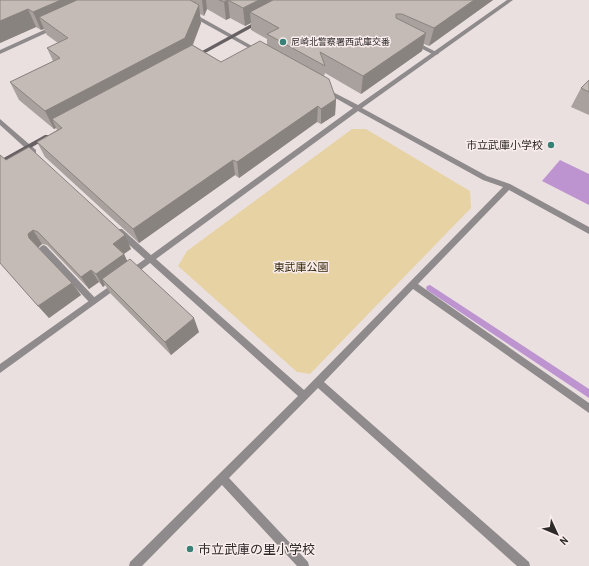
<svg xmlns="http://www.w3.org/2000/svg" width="589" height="566" font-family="'Archivo Narrow','Noto Sans JP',sans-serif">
<rect width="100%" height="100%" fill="#ebe0e0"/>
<polygon fill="#e7d2a4" points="352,129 366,129 470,191 471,208 310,374 297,372 178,266 187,251"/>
<polygon fill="#bd94d0" points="560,160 589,174 589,205 542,181"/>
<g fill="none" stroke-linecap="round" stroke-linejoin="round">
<polygon fill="#bd94d0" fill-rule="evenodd" points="430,285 589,389 589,398 427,290 426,288 427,286"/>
<g fill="#8f8b8d" fill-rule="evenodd">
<polygon points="413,40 438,53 439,54 434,55 411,43 410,42"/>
<polygon points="43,245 46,246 96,299 97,301 96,303 93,305 90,303 40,250 39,248"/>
</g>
<g fill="#8f8b8d" fill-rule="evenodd">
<path d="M507 0H513L362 108 487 176 510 184 589 227V234L509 190 418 284 589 403V413L413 289 324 382 529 562 530 566H517L318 388 229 478 308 562 309 566H297L222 485 142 566H129L130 562 298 396 150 263 134 275H128L127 273 128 271 145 259 116 233 115 231 116 229H122L151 255 353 108 323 91V89H327L358 105ZM358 111 483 180 503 187 304 390 156 259Z"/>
<polygon points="189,13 193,13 261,51 256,52 189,15"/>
<polygon points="55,25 57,26 57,28 0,54 0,50"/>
<polygon points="0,119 36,150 36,154 32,154 0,125"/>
<polygon points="117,281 120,282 121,284 120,286 0,373 0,364"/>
</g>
<g fill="#676164" fill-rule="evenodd">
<polygon points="257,21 262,22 198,57 193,56"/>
<polygon points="45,135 49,135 50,137 0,165 0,160"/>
</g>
</g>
<g fill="#a9a19d" fill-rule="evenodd">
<path d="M0 0H493L429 46 424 44 422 51 361 94 325 73 324 76 336 99 335 115 321 124 317 122 239 178 235 175 139 243 45 157 37 142 57 130 56 128 54 129 19 100 10 82 53 61 47 48 58 43 47 35 44 29 41 30 36 27 0 43ZM207 9 226 20 230 18 245 26 251 23V30L267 39V45L221 62 193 45 201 23 200 14 204 16Z"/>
<polygon points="589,80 589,115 571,107 581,88"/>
<polygon points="6,160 131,249 124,254 127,261 199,332 171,355 111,294 105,285 103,287 99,282 89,289 47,245 42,244 38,247 72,283 81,295 49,318 0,263"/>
</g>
<g fill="#89837f">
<polygon points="61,0 96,0 39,17 44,29 41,30 33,12"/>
<polygon points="202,0 206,0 207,9 204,16"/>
<polygon points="228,0 230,18 226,20 224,2"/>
<polygon points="259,0 293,0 250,12 251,23 245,26 243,8"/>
<polygon points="474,0 493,0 429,46 434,28"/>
<polygon points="199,5 201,23 188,56 52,119 56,128 54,129 45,111"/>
<polygon points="28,9 36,27 0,43 0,21"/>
<polygon points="426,33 422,51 361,94 363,76"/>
<polygon points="336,99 335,115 321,124 321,109"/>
<polygon points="318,106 317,122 239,178 237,162"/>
<polygon points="233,160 235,175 139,243 133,229"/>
<polygon points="33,230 42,244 38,248 29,238 28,234"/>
<polygon points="125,235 131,249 119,257 113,244"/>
<polygon points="124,254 130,267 102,279 105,285 103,287 96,274"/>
<polygon points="91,270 99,282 89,289 81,277"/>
<polygon points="72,283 81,295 49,318 38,306"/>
<polygon points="194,318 199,332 171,355 165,342"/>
</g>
<g fill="#c4bbb6" stroke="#89837f">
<polygon points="0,0 61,0 33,12 28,9 0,21"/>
<polygon points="77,0 190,0 199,5 185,38 45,111 10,82 60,58 47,48 68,38 39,17"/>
<polygon points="219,0 259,0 243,8 228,0 224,2"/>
<polygon points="273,0 474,0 434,28 402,14 396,14 396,18 426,33 363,76 320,52 325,66 267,34 279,28 250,12"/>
<polygon points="260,41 329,79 336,99 321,109 318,106 237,162 233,160 133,229 37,142 62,128 52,119 192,45 221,62"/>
<polygon points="589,80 589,92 581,88"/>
<polygon points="29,147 125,235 113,244 124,254 96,274 91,270 81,277 38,232 33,230 28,234 29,238 72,283 38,306 0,263 0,155 6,160"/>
<polygon points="130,259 194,318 165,342 102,279"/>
</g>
<g fill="#398077" stroke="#f9eded" stroke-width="1.5">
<circle cx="283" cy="42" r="4"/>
<circle cx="551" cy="145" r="4"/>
<circle cx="190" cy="549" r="4"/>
</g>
<g text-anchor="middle" stroke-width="3" stroke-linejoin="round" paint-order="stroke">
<g font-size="9" fill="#2e2a2a" stroke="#f9eded" text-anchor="start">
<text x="291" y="45">尼崎北警察署西武庫交番</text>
</g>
<g font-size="11" fill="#2e2a2a" stroke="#f9eded" text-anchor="end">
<text x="543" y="149">市立武庫小学校</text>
</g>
<g font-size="11" fill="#362908" stroke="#f9eded">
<text x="301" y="271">東武庫公園</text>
</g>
<g font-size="13" fill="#2e2a2a" stroke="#f9eded" text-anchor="start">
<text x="198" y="554">市立武庫の里小学校</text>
</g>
</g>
<g transform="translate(557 534) rotate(134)" stroke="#f9eded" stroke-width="3" paint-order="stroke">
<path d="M0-3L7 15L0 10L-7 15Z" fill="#2e2a2a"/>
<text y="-6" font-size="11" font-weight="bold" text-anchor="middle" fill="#2e2a2a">N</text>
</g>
</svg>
